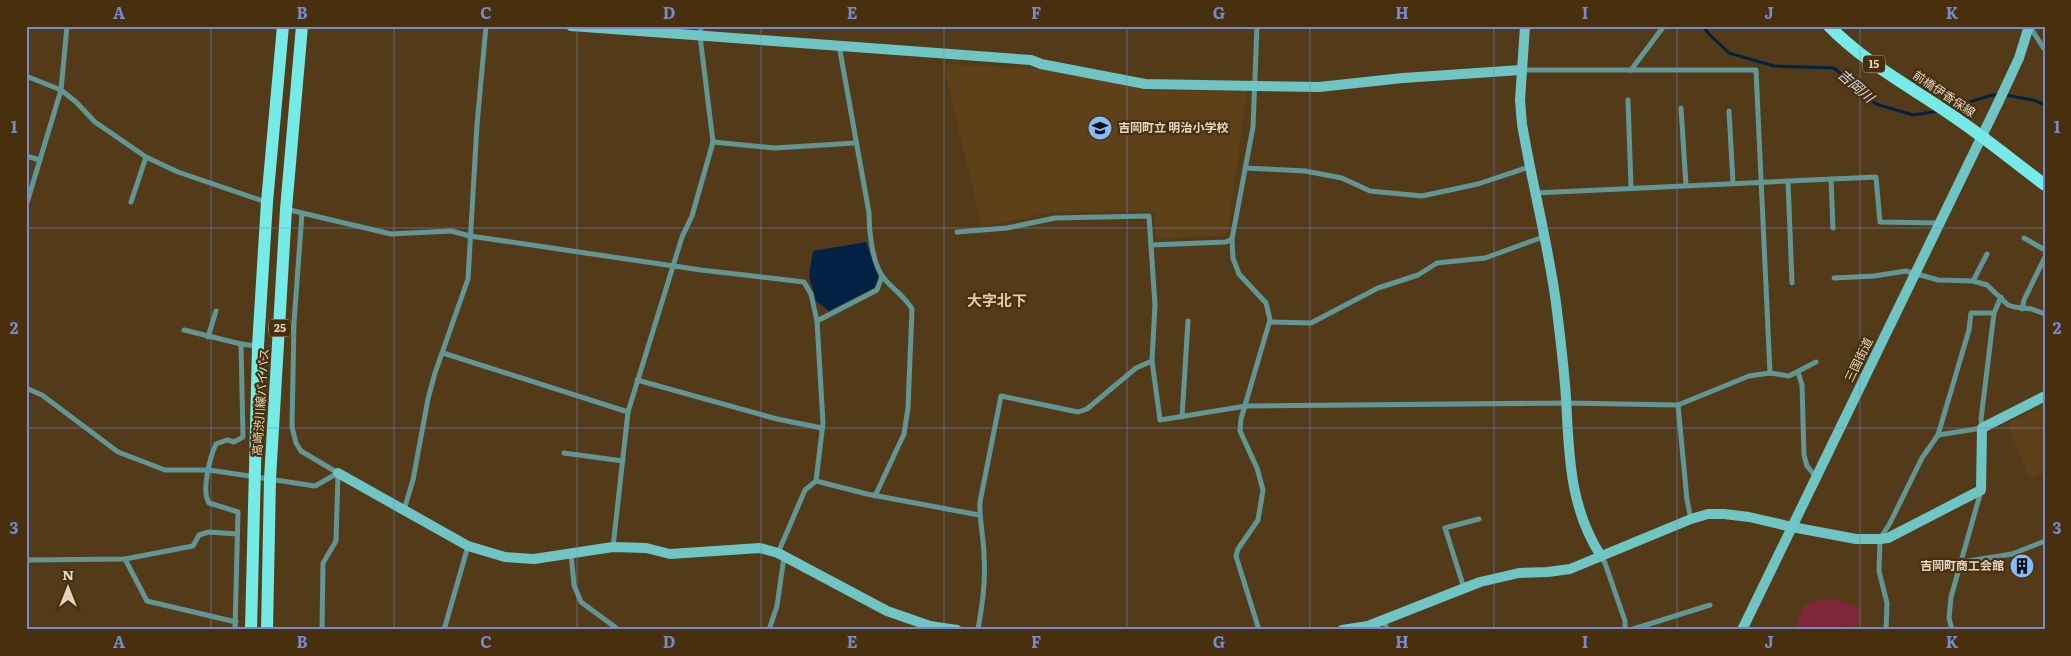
<svg xmlns="http://www.w3.org/2000/svg" width="2071" height="656" font-family="Literata,'Noto Sans JP',serif">
<rect width="100%" height="100%" fill="#533b1a"/>
<g fill="#5e4119">
<polygon points="943,64 1043,69 1151,91 1247,91 1227,235 1155,239 1155,211 1050,212 982,227"/>
<polygon points="2045,404 2045,473 2030,479 2007,424"/>
</g>
<path fill="#802839" d="M1837 599 1856 607 1861 612 1857 629 1843 625 1841 630H1797C1802 599 1809 600 1837 599Z"/>
<polygon fill="#022245" points="866,242 879,279 874,288 829,311 816,301 809,276 813,251"/>
<g fill="none" stroke-linecap="round" stroke-linejoin="round">
<g stroke="#022245" stroke-width="3">
<polyline points="1703,26 1708,33 1729,53 1774,66 1834,68 1876,104 1913,115 1939,111"/>
<polyline points="2005,95 2033,100 2045,105"/>
<polyline points="1947,109 1992,95 1999,95"/>
</g>
<g stroke="#619694" stroke-width="5">
<polyline points="1257,26 1253,127 1232,239 1233,258 1239,274 1266,303 1270,320 1241,419 1240,431 1257,468 1263,490 1258,520 1238,549 1236,556 1259,630"/>
<polyline points="2030,27 2045,50"/>
<path d="M839 45 869 213C869 231 872 262 883 277 892 289 905 296 912 309L908 408 904 434 875 496"/>
<polyline points="1522,70 1756,70 1770,373"/>
<polyline points="1631,70 1664,26"/>
<polyline points="26,76 61,90 76,102 95,122 146,157 178,172 266,202"/>
<polyline points="1628,100 1631,188"/>
<polyline points="1681,108 1686,185"/>
<polyline points="1729,111 1733,183"/>
<polyline points="713,142 775,148 855,143"/>
<polyline points="26,156 40,160"/>
<polyline points="1245,168 1305,171 1342,178 1370,191 1422,196 1478,184 1529,167"/>
<polyline points="1831,179 1833,228"/>
<polyline points="1788,181 1792,283"/>
<polyline points="1535,193 1876,177 1880,222 1939,223"/>
<polyline points="131,202 146,157"/>
<polyline points="26,206 61,90 67,26"/>
<polyline points="286,209 302,213 294,323 292,427 296,443 301,451 338,473"/>
<polyline points="302,213 391,234 451,231 470,236 701,270 804,282 811,294 817,321 823,423 816,481 867,494 979,515"/>
<polyline points="957,232 1007,228 1055,218 1149,216 1155,305 1152,361 1160,420 1246,406 1566,403 1678,405 1749,376 1770,373 1789,376 1816,362"/>
<polyline points="2024,238 2045,250"/>
<polyline points="1151,245 1226,242 1232,239"/>
<polyline points="1834,278 1874,276 1906,271 1938,280 1973,281 1987,285 2008,305 2014,307 2032,309 2045,314"/>
<polyline points="1973,281 1987,254"/>
<polyline points="2022,309 2024,300 2045,257"/>
<polyline points="817,321 877,290 882,276"/>
<polyline points="1270,322 1311,323 1378,288 1418,275 1437,263 1485,258 1543,237"/>
<polyline points="184,330 241,344"/>
<polyline points="208,337 216,311"/>
<polyline points="443,353 628,412"/>
<polyline points="1798,372 1802,385 1804,455 1807,466 1816,477"/>
<polyline points="637,380 777,419 822,428"/>
<polyline points="26,388 42,395 118,452 165,470 209,470 315,486 338,473"/>
<polyline points="1678,405 1687,500 1691,519"/>
<polyline points="1182,417 1188,321"/>
<polyline points="1938,435 1982,428 1981,419 1994,313 2001,297"/>
<polyline points="564,453 623,461"/>
<polyline points="404,510 413,480 428,399 435,373 468,279 477,125 486,26"/>
<polyline points="613,547 628,412 682,237 692,216 713,142 700,36 701,26"/>
<polyline points="571,553 574,585 581,602 619,630"/>
<polyline points="778,553 805,490 816,481"/>
<polyline points="1601,556 1605,563 1625,621 1625,630"/>
<polyline points="125,559 147,601 236,622"/>
<polyline points="26,560 125,559 193,546 199,535 209,532 237,534"/>
<polyline points="1962,562 2012,554 2045,541"/>
<polyline points="1464,588 1445,528 1479,519"/>
<polyline points="1384,620 1387,630"/>
<path d="M235 630 238 512 209 503C201 491 210 457 216 444L227 440 234 442 243 437 241 344 256 346"/>
<polyline points="322,630 323,563 336,541 338,474"/>
<polyline points="444,630 468,546"/>
<polyline points="769,630 777,606 784,557"/>
<path d="M978 630C982 606 986 581 984 556 984 538 979 520 980 502L1001 396 1078 412 1087 409 1136 368 1152 361"/>
<polyline points="1630,630 1710,605"/>
<polyline points="1886,630 1887,603 1879,571 1880,539 1890,523 1922,458 1938,435 1969,330 1971,313 1994,313"/>
<polyline points="1952,630 1949,618 1951,597 1981,491"/>
</g>
<g stroke="#6ec5c3" stroke-width="10">
<polyline points="571,26 1031,60 1041,64 1145,84 1319,87 1403,78 1521,70"/>
<path d="M1525 26 1520 100 1522 124C1532 184 1548 243 1556 303 1560 335 1564 366 1566 398 1569 453 1569 507 1601 556"/>
<polyline points="338,473 468,546 505,557 534,559 613,547 646,548 670,554 760,548 778,553 887,611 930,626 957,630"/>
<polyline points="1342,630 1368,626 1480,582 1519,573 1548,572 1570,569 1691,519 1708,514 1724,514 1749,517 1792,527 1856,539 1880,539 1888,538 1981,490 1982,428 2045,396"/>
<polyline points="1742,630 1999,101 2019,58 2029,26"/>
</g>
<g stroke="#76eae7" stroke-width="12">
<path d="M1829 26C1864 62 1909 86 1950 114 1983 136 2013 161 2045 185"/>
<polyline points="251,630 258,346 267,202 283,26"/>
<polyline points="267,630 270,479 286,209 302,26"/>
</g>
</g>
<path fill="none" stroke="#768ace" stroke-width="1" stroke-opacity="0.55" d="M211 26V630M394 26V630M577 26V630M761 26V630M944 26V630M1127 26V630M1310 26V630M1494 26V630M1677 26V630M1860 26V630M26 228H2045M26 428H2045"/>
<defs>
<symbol id="school-disc" viewBox="-11 -11 22 22"><circle r="9.5" fill="#85bbfb" stroke="#48300f"/><path d="M0-5L7-2L0 1L-7-2ZM-4 1L0 2.5L4 1V4Q0 6-4 4Z" fill="#111"/></symbol>
<symbol id="building-disc" viewBox="-11 -11 22 22"><circle r="9.5" fill="#85bbfb" stroke="#48300f"/><path d="M-4-6H4V6H1V3H-1V6H-4ZM-2.5-4.3h1.7v1.8h-1.7ZM.8-4.3h1.7v1.8H.8ZM-2.5-1h1.7V.8h-1.7ZM.8-1h1.7V.8H.8Z" fill="#111"/></symbol>
</defs>
<g fill-rule="evenodd">
<use href="#school-disc" x="1086" y="114" width="28" height="28"/>
<use href="#building-disc" x="2008" y="552" width="28" height="28"/>
</g>
<g text-anchor="middle" stroke-width="4.5" stroke-linejoin="round" paint-order="stroke">
<g fill="#48300f" stroke="#b4a38c" stroke-width="1">
<rect x="1863" y="55.5" width="22" height="17" rx="4"/>
<rect x="269" y="319.5" width="22" height="17" rx="4"/>
</g>
<g font-size="11" font-weight="bold" fill="#e3d4c2">
<text x="1874" y="68">15</text>
<text x="280" y="332">25</text>
</g>
<g font-size="12" fill="#e3d4c2" stroke="#48300f">
<text transform="translate(1944 94) rotate(34)" y="4">前橋伊香保線</text>
<text transform="translate(1859 360) rotate(-64)" y="4">三国街道</text>
<text transform="translate(261 402) rotate(-86)" y="4">高崎渋川線バイパス</text>
</g>
<g font-size="12" font-weight="bold" fill="#e3d4c2" stroke="#48300f" text-anchor="start">
<text x="1118" y="132">吉岡町立 明治小学校</text>
<text x="2004" y="570" text-anchor="end">吉岡町商工会館</text>
</g>
<g font-size="14" font-style="italic" fill="#ccdcee" stroke="#48300f">
<text transform="translate(1856 86) rotate(41)" y="5">吉岡川</text>
</g>
<g font-size="15" font-weight="bold" fill="#e7caa5" stroke="#48300f">
<text x="997" y="306">大字北下</text>
</g>
</g>
<rect width="2071" height="656" fill="none" stroke="#48300f" stroke-width="55"/>
<g transform="translate(68 588)" stroke="#48300f" stroke-width="4" paint-order="stroke">
<path d="M0-4L9 19L0 12L-9 19Z" fill="#e3d4c2"/>
<text y="-8" font-size="14" font-weight="bold" text-anchor="middle" fill="#e3d4c2">N</text>
</g>
<rect x="28" y="28" width="2016" height="600" fill="none" stroke="#768ace" stroke-width="2"/>
<g font-size="16" text-anchor="middle" font-weight="bold" fill="#768ace">
<text x="119" y="19">A</text>
<text x="302" y="19">B</text>
<text x="486" y="19">C</text>
<text x="669" y="19">D</text>
<text x="852" y="19">E</text>
<text x="1036" y="19">F</text>
<text x="1219" y="19">G</text>
<text x="1402" y="19">H</text>
<text x="1585" y="19">I</text>
<text x="1769" y="19">J</text>
<text x="1952" y="19">K</text>
<text x="14" y="133">1</text>
<text x="2057" y="133">1</text>
<text x="14" y="334">2</text>
<text x="2057" y="334">2</text>
<text x="14" y="534">3</text>
<text x="2057" y="534">3</text>
<text x="119" y="648">A</text>
<text x="302" y="648">B</text>
<text x="486" y="648">C</text>
<text x="669" y="648">D</text>
<text x="852" y="648">E</text>
<text x="1036" y="648">F</text>
<text x="1219" y="648">G</text>
<text x="1402" y="648">H</text>
<text x="1585" y="648">I</text>
<text x="1769" y="648">J</text>
<text x="1952" y="648">K</text>
</g>
</svg>
